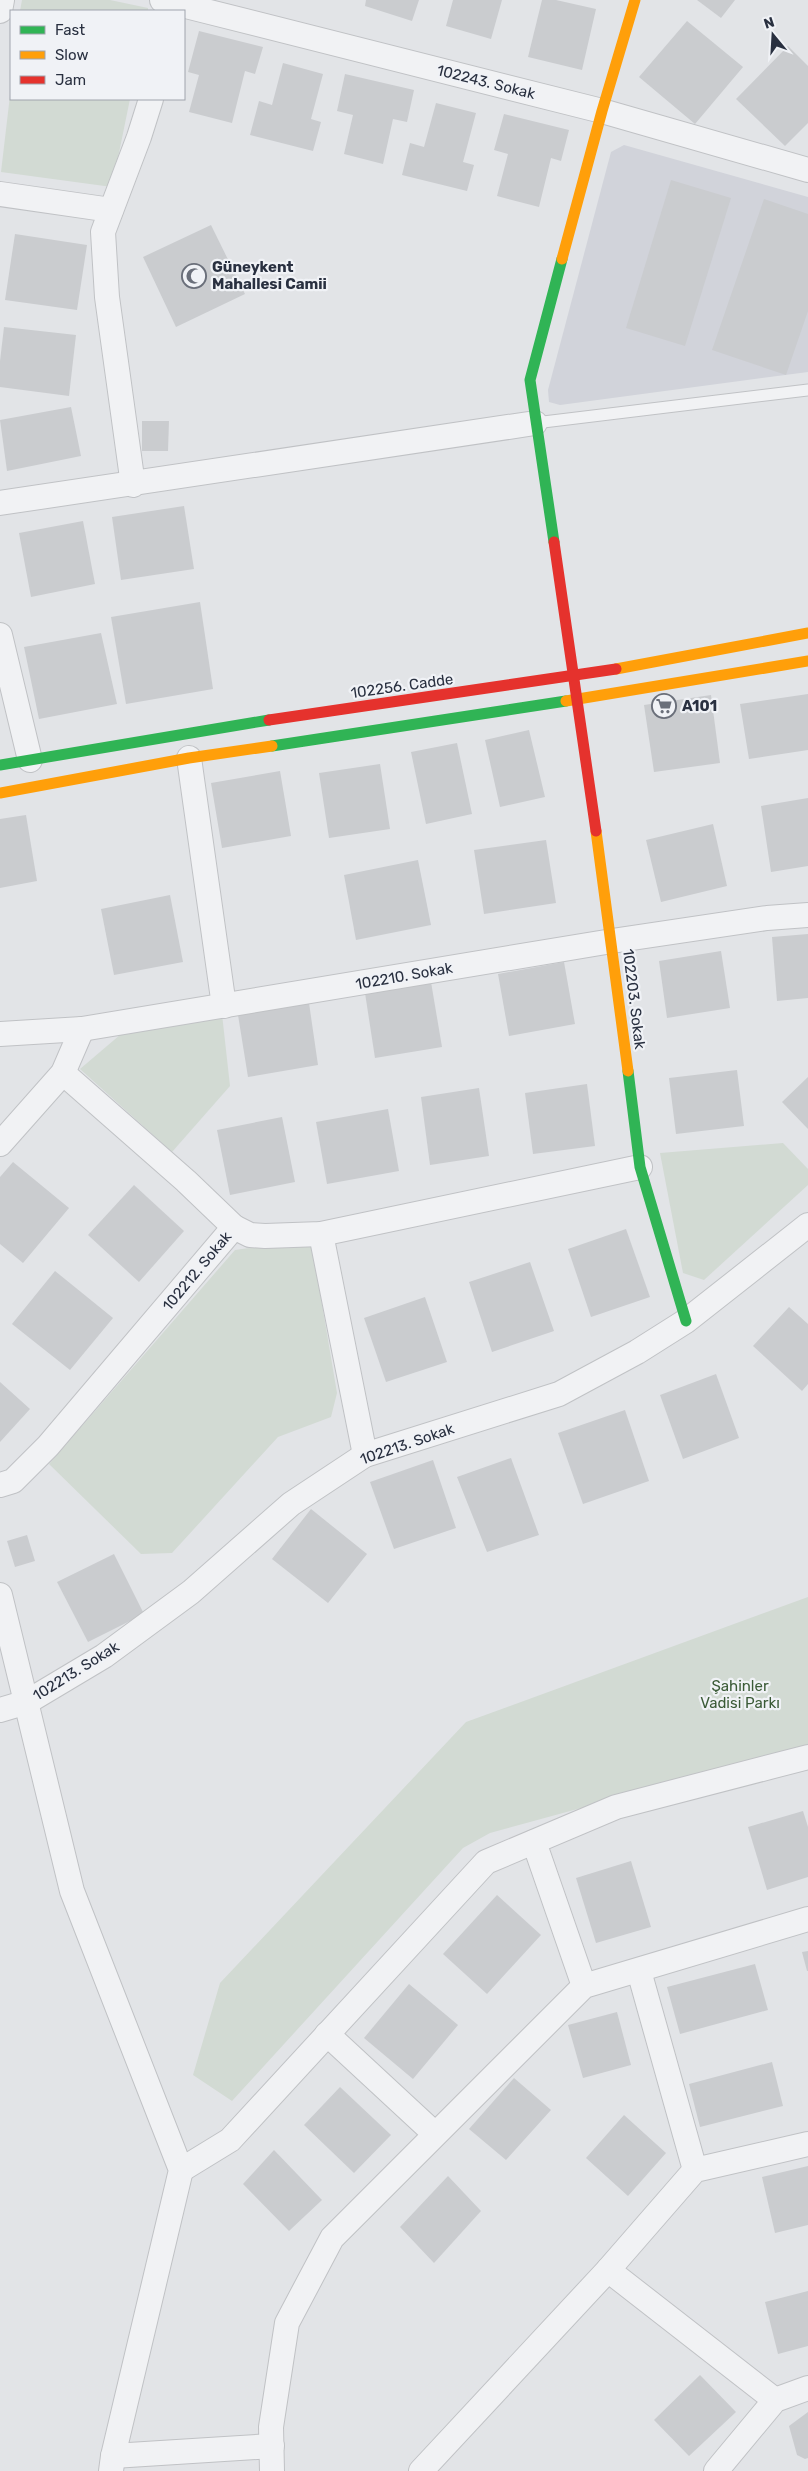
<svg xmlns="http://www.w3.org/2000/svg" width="808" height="2471" font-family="Rubik,sans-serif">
<rect width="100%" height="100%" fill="#e2e4e7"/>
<polygon fill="#d1d3da" points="624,145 808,197 808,372 560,405 549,402 548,390 611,152"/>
<g fill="#d2dad3">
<polygon points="22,0 110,0 148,8 148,11 20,11"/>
<polygon points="11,87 11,99 130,99 112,187 1,172"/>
<polygon points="222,1014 230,1086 172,1152 80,1069 127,1029"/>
<polygon points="783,1143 808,1169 808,1185 704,1280 683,1273 660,1153"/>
<polygon points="311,1239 337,1393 331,1417 278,1437 172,1553 141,1554 49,1464 235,1250"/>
<polygon points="808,1597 808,1746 490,1833 463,1848 232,2101 193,2075 220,1983 466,1722"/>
</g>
<g fill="#cacccf">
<polygon points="366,0 419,0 412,21 365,6"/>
<polygon points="453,0 502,0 491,39 446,26"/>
<polygon points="542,0 556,0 596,9 582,70 528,57"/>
<polygon points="697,0 735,0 721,18"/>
<polygon points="687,21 743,67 695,124 639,77"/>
<polygon points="199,31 263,47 255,74 245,71 232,123 189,112 199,75 188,72"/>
<polygon points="788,46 808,66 808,123 785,146 736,99"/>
<polygon points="283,63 323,74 311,119 321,122 313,151 250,135 259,101 272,105"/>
<polygon points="345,74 414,90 407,122 393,119 383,164 344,154 353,115 337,111"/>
<polygon points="436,103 476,113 463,162 474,165 467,191 402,175 410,143 424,147"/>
<polygon points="504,114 569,130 561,161 551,158 539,207 497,196 508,154 494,150"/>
<polygon points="671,180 731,198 685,346 626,328"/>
<polygon points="764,199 808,214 808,311 786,375 712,350"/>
<polygon points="211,225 245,294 176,327 143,257"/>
<polygon points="15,234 87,245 77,310 5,300"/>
<polygon points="4,327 76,335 69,396 0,387 0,361"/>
<polygon points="71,407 81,456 7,471 0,420"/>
<polygon points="142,421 169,421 168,451 142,451"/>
<polygon points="184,506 194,569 121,580 112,517"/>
<polygon points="83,521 95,584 31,597 19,533"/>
<polygon points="200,602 213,689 126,704 111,617"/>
<polygon points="101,633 117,704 39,719 24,647"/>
<polygon points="808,694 808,750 749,759 740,704"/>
<polygon points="711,695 720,763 654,772 644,705"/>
<polygon points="529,730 545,797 500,807 485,740"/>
<polygon points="457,743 472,814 426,824 411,752"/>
<polygon points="380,764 390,829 329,838 319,773"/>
<polygon points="280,771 291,836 222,848 211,783"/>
<polygon points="808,798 808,866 771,872 761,806"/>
<polygon points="26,815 37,881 0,888 0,819"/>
<polygon points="713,824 727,886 661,902 646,840"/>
<polygon points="546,840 556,903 484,914 474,850"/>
<polygon points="418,860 431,925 356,940 344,875"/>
<polygon points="170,895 183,962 114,975 101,909"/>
<polygon points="808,934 808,998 777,1001 772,937"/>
<polygon points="721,951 730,1008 667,1018 659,961"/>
<polygon points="564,962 575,1024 509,1036 498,974"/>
<polygon points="431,982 442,1047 375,1058 365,993"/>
<polygon points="309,1003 318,1065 248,1077 238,1015"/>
<polygon points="737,1070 744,1126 676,1134 669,1078"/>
<polygon points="808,1077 808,1129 782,1102"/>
<polygon points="587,1084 595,1146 533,1154 525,1093"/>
<polygon points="479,1088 489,1156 430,1165 421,1097"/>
<polygon points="388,1109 399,1171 327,1184 316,1122"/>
<polygon points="282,1117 295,1182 230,1195 217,1130"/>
<polygon points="13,1162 69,1208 23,1263 0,1244 0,1177"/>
<polygon points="134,1185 184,1231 139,1282 88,1235"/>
<polygon points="626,1229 650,1297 591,1317 568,1249"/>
<polygon points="530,1262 554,1331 492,1352 469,1282"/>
<polygon points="55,1271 113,1318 70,1370 12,1324"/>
<polygon points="425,1297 447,1362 386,1382 364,1318"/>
<polygon points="789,1307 808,1324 808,1384 802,1391 753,1346"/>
<polygon points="716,1374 739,1438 683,1459 660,1395"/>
<polygon points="0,1382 30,1409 0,1442"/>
<polygon points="625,1410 649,1481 583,1504 558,1433"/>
<polygon points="511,1458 539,1535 487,1552 457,1477"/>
<polygon points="433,1460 456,1528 394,1549 370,1482"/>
<polygon points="311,1509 367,1554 328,1603 272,1559"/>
<polygon points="27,1535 35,1561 15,1567 7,1541"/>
<polygon points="114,1554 144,1614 88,1642 57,1582"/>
<polygon points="803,1811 808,1827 808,1877 767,1890 748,1827"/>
<polygon points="631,1861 651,1927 596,1943 576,1878"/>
<polygon points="497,1895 541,1935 487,1994 443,1954"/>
<polygon points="808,1951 808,1971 807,1971 802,1952"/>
<polygon points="755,1964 768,2010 680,2034 667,1987"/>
<polygon points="409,1984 458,2025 413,2079 364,2038"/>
<polygon points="617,2012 631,2065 583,2078 568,2025"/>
<polygon points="772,2062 783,2106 700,2127 689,2084"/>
<polygon points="514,2078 551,2110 506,2160 469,2129"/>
<polygon points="340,2087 391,2135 354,2173 304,2125"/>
<polygon points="624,2115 666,2153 628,2196 586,2158"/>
<polygon points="274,2150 322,2200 289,2231 243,2184"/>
<polygon points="808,2166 808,2225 775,2233 762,2177"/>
<polygon points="448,2176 481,2211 434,2263 400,2227"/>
<polygon points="808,2291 808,2346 778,2354 765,2302"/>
<polygon points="700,2375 736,2412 689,2456 654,2420"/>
<polygon points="808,2412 808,2458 805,2459 797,2455 789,2426"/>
</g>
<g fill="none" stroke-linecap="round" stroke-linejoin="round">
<defs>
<polyline id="lane" points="535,423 808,390"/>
<g id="street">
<polyline points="162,0 602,111 808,170"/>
<polyline points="0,11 2,0"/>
<polyline points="0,194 111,210"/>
<polyline points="133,485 107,297 103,232 139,137 151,99"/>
<polyline points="0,503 535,423"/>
<polyline points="0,635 30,760"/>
<polyline points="189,758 224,1006"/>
<polyline points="0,1034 82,1029 612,941 767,918 808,915"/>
<polyline points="63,1073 186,1181 234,1227"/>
<polyline points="0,1144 63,1073 82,1029"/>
<polyline points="321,1234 365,1455"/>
<polyline points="0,1485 13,1481 48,1446 234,1227 250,1235 265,1236 321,1234 640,1167"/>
<polyline points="0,1595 72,1891 181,2170 113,2456 111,2471"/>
<polyline points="0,1710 27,1702 104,1656 191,1592 291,1504 365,1455 559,1394 637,1352 686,1321 808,1225"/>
<polyline points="534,1842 584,1986"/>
<polyline points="639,1971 695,2170"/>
<polyline points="327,2034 435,2134"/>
<polyline points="181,2170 230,2140 486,1862 616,1807 808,1757"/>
<polyline points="608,2270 775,2400"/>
<polyline points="113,2456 272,2446"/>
<polyline points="272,2471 271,2427 287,2323 332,2238 584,1986 808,1919"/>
<polyline points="421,2471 608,2270 695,2170 808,2144"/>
<polyline points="716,2471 775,2400 808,2388"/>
</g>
</defs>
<use href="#lane" stroke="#c0c2c5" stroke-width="13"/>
<use href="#street" stroke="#c0c2c5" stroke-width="26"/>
<use href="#lane" stroke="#f1f2f4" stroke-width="11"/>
<use href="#street" stroke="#f1f2f4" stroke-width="24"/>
<g stroke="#30b455" stroke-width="11">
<polyline points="554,542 530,380 562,259"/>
<polyline points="272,746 566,701"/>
<polyline points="0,765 269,720"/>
<polyline points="628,1071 640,1167 686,1321"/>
</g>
<g stroke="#ff9f0a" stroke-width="11">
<polyline points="562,259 602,111 635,0"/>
<polyline points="616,669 808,633"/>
<polyline points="566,701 808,661"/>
<polyline points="0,793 189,758 272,746"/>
<polyline points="596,831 628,1071"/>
</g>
<g stroke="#e5322d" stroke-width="11">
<polyline points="554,542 596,831"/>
<polyline points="269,720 616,669"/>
</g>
</g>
<defs>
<symbol id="mosque-ring" viewBox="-11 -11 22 22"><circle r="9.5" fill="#f0f2f6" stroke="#6a6f7a" stroke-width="1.5"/><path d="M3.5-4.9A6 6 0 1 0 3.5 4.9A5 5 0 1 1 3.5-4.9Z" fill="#6a6f7a"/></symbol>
<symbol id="supermarket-ring" viewBox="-11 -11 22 22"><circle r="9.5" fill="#f0f2f6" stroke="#6a6f7a" stroke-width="1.5"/><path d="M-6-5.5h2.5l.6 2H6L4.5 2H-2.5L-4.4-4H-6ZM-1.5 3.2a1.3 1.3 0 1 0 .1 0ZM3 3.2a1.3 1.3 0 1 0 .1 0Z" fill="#6a6f7a"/></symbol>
</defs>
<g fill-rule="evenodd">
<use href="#mosque-ring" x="180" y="262" width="28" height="28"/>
<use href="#supermarket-ring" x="650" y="692" width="28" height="28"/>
</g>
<g text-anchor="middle" stroke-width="4.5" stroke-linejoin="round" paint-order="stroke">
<g font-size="15" fill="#293040" stroke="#f0f2f6">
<text transform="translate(486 82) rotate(14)" y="5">102243. Sokak</text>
<text transform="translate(402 686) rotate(-8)" y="5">102256. Cadde</text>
<text transform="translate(404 976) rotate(-10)" y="5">102210. Sokak</text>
<text transform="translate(634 999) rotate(83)" y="5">102203. Sokak</text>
<text transform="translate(197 1271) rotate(-50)" y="5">102212. Sokak</text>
<text transform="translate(407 1444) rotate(-19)" y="5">102213. Sokak</text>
<text transform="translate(76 1671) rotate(-32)" y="5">102213. Sokak</text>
</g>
<g font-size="15" font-weight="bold" fill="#293040" stroke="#f0f2f6" text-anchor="start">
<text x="212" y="272">Güneykent<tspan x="212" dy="17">Mahallesi Camii</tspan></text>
<text x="682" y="711">A101</text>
</g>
<g font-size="15" fill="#3b5b37" stroke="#f0f2f6">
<text x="740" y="1691">Şahinler<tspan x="740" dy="17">Vadisi Parkı</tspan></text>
</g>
</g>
<rect x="10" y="10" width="175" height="90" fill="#f0f2f6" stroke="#a0a4ad"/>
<rect x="20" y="26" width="25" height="8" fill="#30b455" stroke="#a0a4ad"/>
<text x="55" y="35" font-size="15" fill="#293040">Fast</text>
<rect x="20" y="51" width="25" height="8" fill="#ff9f0a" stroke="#a0a4ad"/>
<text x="55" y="60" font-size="15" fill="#293040">Slow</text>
<rect x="20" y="76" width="25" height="8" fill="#e5322d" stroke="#a0a4ad"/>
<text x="55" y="85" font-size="15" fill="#293040">Jam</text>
<g transform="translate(773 35) rotate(342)" stroke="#f0f2f6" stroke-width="4" paint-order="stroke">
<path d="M0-4L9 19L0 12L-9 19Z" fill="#293040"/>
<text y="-8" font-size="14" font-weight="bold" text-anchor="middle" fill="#293040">N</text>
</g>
</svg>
